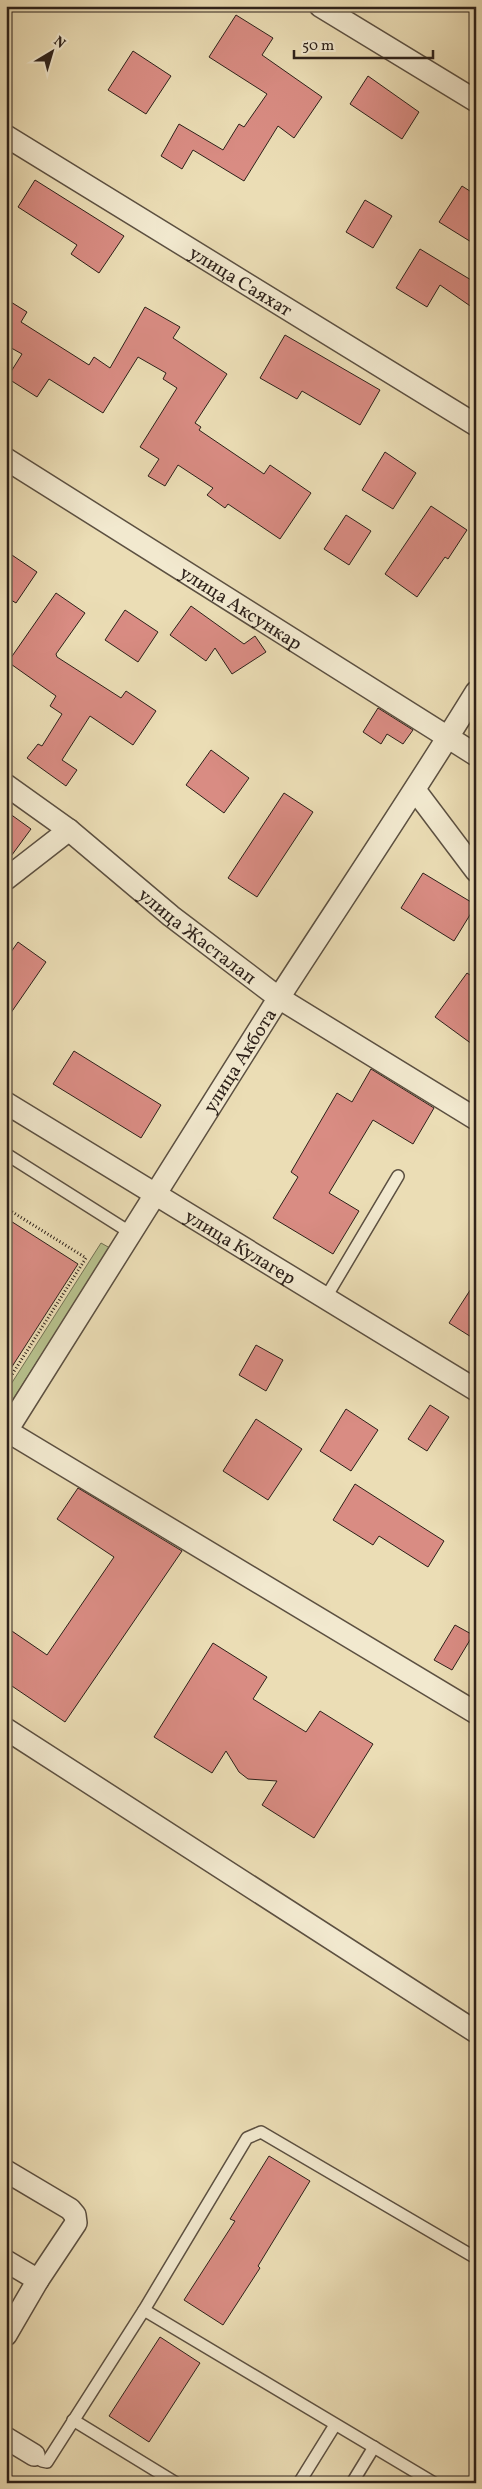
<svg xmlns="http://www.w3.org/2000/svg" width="482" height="2489" font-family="Vollkorn,serif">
<rect width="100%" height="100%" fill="#ebddb5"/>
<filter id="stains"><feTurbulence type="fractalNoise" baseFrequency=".004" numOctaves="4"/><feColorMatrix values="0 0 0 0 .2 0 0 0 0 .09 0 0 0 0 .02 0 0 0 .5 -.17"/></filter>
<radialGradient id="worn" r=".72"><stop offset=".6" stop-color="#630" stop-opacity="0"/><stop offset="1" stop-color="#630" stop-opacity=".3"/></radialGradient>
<polygon fill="#b7c18d" stroke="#727154" points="101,1243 110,1248 6,1410 6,1392"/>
<g fill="#d98c83" stroke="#2d211a">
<polygon points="236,15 273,38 262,55 322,97 294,138 278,126 244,181 193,150 182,169 161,156 179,124 223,150 239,124 244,127 267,94 209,57"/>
<polygon points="133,51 171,76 146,114 108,90"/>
<polygon points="368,76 419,112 402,139 350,104"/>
<polygon points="35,180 124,236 99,273 71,254 77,245 18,207"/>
<polygon points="462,186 476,195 476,245 439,222"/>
<polygon points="365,200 392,216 373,248 346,232"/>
<polygon points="420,249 476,283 476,310 440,285 427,307 396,288"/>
<polygon points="6,299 27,312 21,322 89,365 94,357 110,368 145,307 180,327 173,338 227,374 195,423 201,427 199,430 264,474 270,465 311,493 280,539 228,504 225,508 207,495 213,488 178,465 165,486 148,476 159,459 140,447 177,388 163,379 166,373 138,357 103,413 49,379 37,397 7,378 22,354 6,345"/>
<polygon points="285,335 380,390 360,425 302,391 297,399 260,378"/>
<polygon points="385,452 416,473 393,509 362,490"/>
<polygon points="431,506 467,530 448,559 445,557 417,597 385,574"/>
<polygon points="346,515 371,531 349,565 324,549"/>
<polygon points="6,551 37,572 16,603 6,597"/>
<polygon points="56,593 85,613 56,654 57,657 121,698 126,691 156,711 133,745 90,716 62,760 77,770 66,786 27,758 38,744 42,746 62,714 50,706 56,696 8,662"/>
<polygon points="191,606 244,644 255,636 266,652 232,674 215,648 206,661 170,635"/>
<polygon points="125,610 158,632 138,662 105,640"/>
<polygon points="378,708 413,730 403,744 387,734 381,744 363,732"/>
<polygon points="211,750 249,778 224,813 186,785"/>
<polygon points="284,793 313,812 257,897 228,878"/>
<polygon points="6,811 31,829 6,863"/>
<polygon points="423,873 476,905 454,941 401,908"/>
<polygon points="18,942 46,962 6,1020 6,959"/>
<polygon points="467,973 476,979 476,1047 435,1017"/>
<polygon points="74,1051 161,1105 141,1138 53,1084"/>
<polygon points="371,1069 434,1108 413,1144 373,1120 329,1193 359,1211 333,1254 273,1218 298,1177 291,1172 337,1093 352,1102"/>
<polygon points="6,1218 78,1264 6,1376"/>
<polygon points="476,1281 476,1340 449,1323"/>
<polygon points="256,1345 283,1360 266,1391 239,1375"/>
<polygon points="430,1405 449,1417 427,1451 408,1439"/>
<polygon points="346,1409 378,1430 351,1471 320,1451"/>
<polygon points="256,1419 302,1449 268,1500 223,1471"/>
<polygon points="355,1484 444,1541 428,1567 379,1536 373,1545 333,1520"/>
<polygon points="78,1488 182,1551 65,1722 6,1682 6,1627 47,1655 114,1557 57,1519"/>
<polygon points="455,1625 473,1635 452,1670 434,1660"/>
<polygon points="213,1643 267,1677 253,1699 306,1732 320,1711 373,1744 314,1838 262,1805 277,1781 248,1779 239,1772 226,1751 212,1773 154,1737"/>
<polygon points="269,2156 310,2181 258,2266 260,2268 223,2325 184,2300 235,2221 230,2219"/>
<polygon points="160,2337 200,2363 149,2442 109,2416"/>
</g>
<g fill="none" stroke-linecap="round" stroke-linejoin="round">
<defs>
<g id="lane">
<polyline points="6,1154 131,1233"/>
<polyline points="325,1299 398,1176"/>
<polyline points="144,2310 434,2483"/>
<polyline points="73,2420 176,2483"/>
<polyline points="34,2455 42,2461 47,2462 144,2310 247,2138 261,2132 476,2258"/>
<polyline points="299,2483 335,2425"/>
<polyline points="352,2483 374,2447"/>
</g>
<g id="street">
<polyline points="320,6 476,101"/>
<path id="s1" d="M6 136 476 425"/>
<path id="s2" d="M6 459 476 755"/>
<path id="s3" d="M6 785 69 830 171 916 279 998 476 1119"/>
<polyline points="415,790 476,871"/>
<polyline points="6,879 69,830"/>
<path id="s4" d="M6 1103 476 1390"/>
<polyline points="7,1431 476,1713"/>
<path id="s5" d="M6 1432C96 1288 186 1143 278 999 344 897 412 796 476 692"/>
<polyline points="6,1729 476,2032"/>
<polyline points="6,2171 70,2209 75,2215 76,2223 38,2280 6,2335"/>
<polyline points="6,2261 38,2280"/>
<polyline points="6,2438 34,2455"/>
</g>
</defs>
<use href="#lane" stroke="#5c5041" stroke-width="14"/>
<use href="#street" stroke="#5c5041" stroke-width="24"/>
<polyline stroke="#2d211a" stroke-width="3" stroke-dasharray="1 2.5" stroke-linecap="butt" points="6,1208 86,1258 6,1384"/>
<use href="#lane" stroke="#f2e9cf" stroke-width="11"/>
<use href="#street" stroke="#f2e9cf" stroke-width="21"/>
</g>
<g text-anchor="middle" stroke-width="4" stroke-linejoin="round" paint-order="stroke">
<g font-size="19" fill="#2d211a" stroke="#f2e9cf">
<text dy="7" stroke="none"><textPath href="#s1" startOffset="276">улица Саяхат</textPath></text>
<text dy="7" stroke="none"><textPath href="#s2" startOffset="278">улица Аксункар</textPath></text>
<text dy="7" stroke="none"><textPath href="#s3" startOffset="244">улица Жасталап</textPath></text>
<text dy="7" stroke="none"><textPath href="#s5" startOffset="439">улица Акбота</textPath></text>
<text dy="7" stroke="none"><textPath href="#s4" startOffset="275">улица Кулагер</textPath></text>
</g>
</g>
<rect width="482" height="2489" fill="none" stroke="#ebddb5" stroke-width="25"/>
<rect x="8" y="8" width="467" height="2474" fill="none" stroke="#2d211a" stroke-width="2.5"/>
<rect x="12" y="12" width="457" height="2464" fill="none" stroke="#2d211a"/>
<g transform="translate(52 52) rotate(38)" stroke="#f2e9cf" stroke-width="4" paint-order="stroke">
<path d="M0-4L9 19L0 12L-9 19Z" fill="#2d211a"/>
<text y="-8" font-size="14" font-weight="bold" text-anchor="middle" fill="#2d211a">N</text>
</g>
<path d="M294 50v8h139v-8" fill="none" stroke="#2d211a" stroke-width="2.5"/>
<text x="302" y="50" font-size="15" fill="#2d211a" stroke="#f2e9cf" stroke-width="4" paint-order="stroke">50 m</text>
<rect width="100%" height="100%" filter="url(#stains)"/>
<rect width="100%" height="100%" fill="url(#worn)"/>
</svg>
